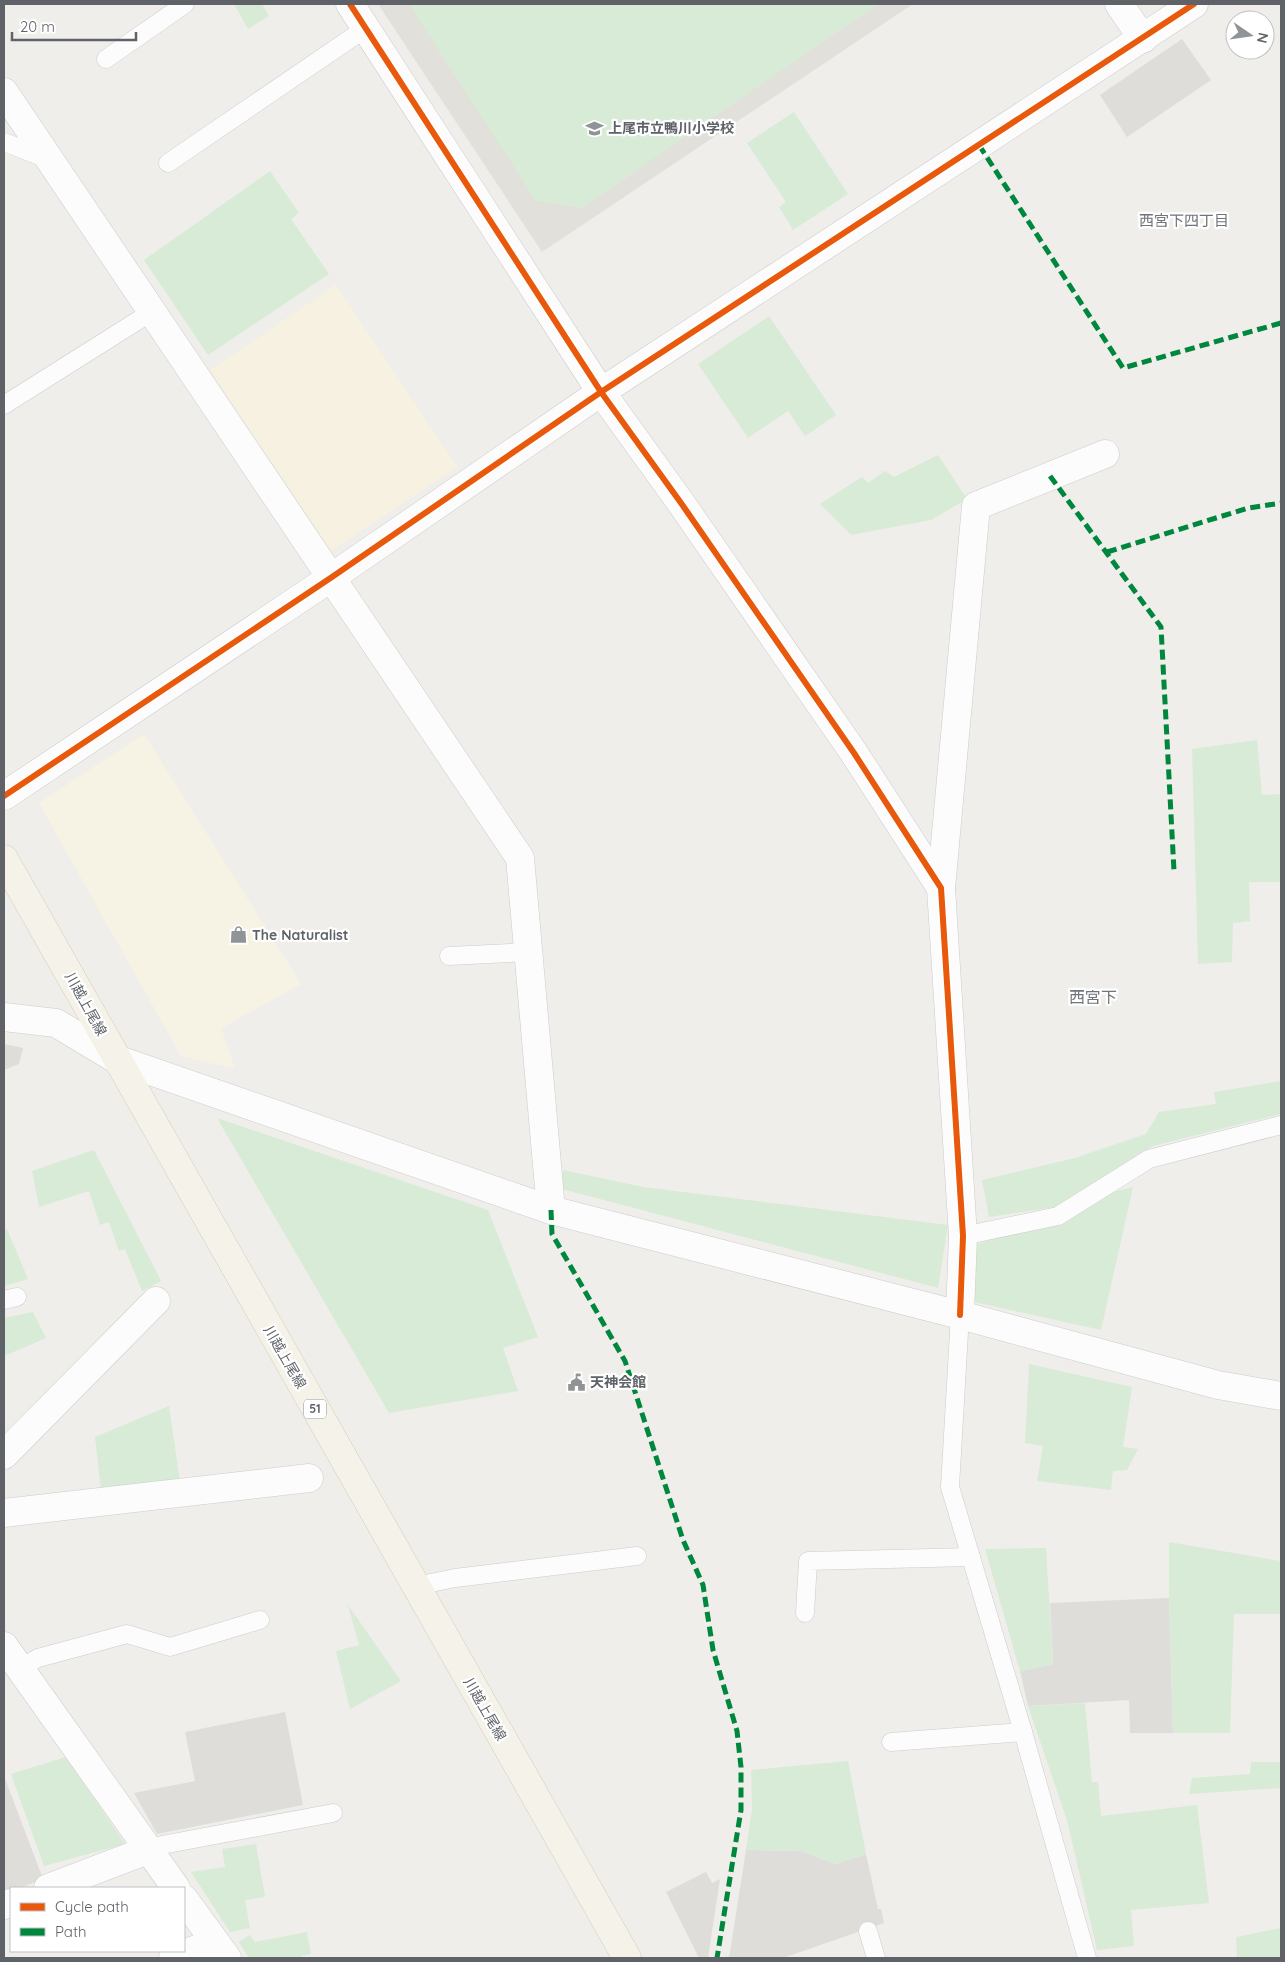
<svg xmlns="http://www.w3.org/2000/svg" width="1285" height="1962" font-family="Quicksand,'Noto Sans JP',sans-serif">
<rect width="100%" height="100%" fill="#efeeea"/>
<polygon fill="#f7f3e4" points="144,734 301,984 221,1028 235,1069 181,1056 39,803"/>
<g fill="#dfddda">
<polygon points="1182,39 1211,80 1127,137 1100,95"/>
<polygon points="4,1044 23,1048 19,1064 4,1070"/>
<polygon points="1169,1598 1173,1733 1130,1733 1129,1700 1028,1706 1020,1671 1053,1664 1050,1603"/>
<polygon points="285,1712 303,1805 157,1834 134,1793 195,1781 185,1732"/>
<polygon points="4,1776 43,1879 20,1888 11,1888 11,1891 4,1894"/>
<polygon points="746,1850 801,1851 835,1864 866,1854 878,1909 881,1909 884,1923 783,1958 729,1958"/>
<polygon points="706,1872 712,1883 720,1879 708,1958 699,1958 666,1892"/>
</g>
<polygon fill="#e2e0da" points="378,4 913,4 542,252"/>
<g fill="#d8ebd6">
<polygon points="234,4 262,4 269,16 248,29"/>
<polygon points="409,4 878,4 582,208 536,201"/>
<polygon points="794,112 848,194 793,230 779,207 786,202 747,143"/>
<polygon points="270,171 299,213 291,219 329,274 208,355 144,260"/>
<polygon points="769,316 836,415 805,436 788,411 748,438 698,364"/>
<polygon points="938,455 967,499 931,520 851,535 820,504 862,477 868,483 885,471 894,477"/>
<polygon points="1257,740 1262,795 1281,794 1281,882 1249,882 1250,921 1233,923 1232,962 1198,964 1192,749"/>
<polygon points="1281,1081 1281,1114 1153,1146 1055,1207 989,1217 982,1180 1075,1158 1146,1134 1159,1112 1216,1104 1214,1092"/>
<polygon points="217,1118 488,1210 538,1337 503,1348 518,1391 389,1413"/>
<polygon points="94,1150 161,1281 142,1291 125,1249 119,1251 109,1222 100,1225 89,1191 39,1207 32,1171"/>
<polygon points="563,1170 643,1187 948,1225 938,1288 562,1189"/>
<polygon points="1133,1187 1101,1330 974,1302 977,1244 1056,1223 1113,1192"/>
<polygon points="7,1229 28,1279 4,1286 4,1230"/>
<polygon points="33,1312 46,1338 4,1356 4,1318"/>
<polygon points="1029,1364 1132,1387 1123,1447 1138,1449 1127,1470 1113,1471 1111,1490 1037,1481 1043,1446 1025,1443"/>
<polygon points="169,1406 180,1482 101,1491 95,1437"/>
<polygon points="1169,1542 1281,1561 1281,1614 1234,1614 1230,1733 1173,1733 1169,1598"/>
<polygon points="1046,1548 1053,1664 1020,1671 985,1549"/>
<polygon points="348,1605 401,1681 350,1709 336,1651 359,1645"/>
<polygon points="1085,1703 1092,1782 1098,1782 1101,1816 1197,1805 1209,1903 1131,1910 1134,1946 1097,1950 1067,1820 1028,1706"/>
<polygon points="66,1757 125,1844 44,1866 11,1774"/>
<polygon points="848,1761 866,1854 835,1864 801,1851 746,1850 752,1809 751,1770"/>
<polygon points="1251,1762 1281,1762 1281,1788 1189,1794 1192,1778 1250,1774"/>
<polygon points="256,1844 265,1897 245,1900 250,1928 230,1932 191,1872 225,1867 222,1849"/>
<polygon points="1281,1928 1281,1958 1237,1958 1236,1937"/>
<polygon points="307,1932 311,1954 301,1956 301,1958 249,1958 239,1942 250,1935 255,1942"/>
</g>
<polygon fill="#f6f1e1" points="336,285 457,467 331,551 210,370"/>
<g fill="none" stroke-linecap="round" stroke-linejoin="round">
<defs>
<g id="service">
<polyline points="106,59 185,4"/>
<polyline points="4,142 50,160"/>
<polyline points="168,163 366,28"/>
<polyline points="4,405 153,311"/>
<polyline points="449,956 528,952"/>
<polyline points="963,1236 1058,1216 1149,1159 1281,1125"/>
<polyline points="4,1300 17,1297"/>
<polyline points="960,1315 950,1487 1023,1732 1087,1958"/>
<polyline points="416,1586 455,1578 637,1556"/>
<polyline points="805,1613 808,1561 971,1557"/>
<polyline points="19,1669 38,1658 127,1634 170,1647 260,1620"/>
<polyline points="891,1742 1023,1732"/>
<polyline points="148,1850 162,1845 333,1813"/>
<polyline points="868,1931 876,1958"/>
</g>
<g id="minor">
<polyline points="350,4 601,392 681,503 854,753 941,888 963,1236 960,1315"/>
<polyline points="1119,4 1143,39"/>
<polyline points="4,92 520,858 551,1210"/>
<polyline points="4,796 332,577 601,392 1194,4"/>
<polyline points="941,888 976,506 1105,454"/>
<polyline points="4,1455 156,1301"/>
<polyline points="4,1513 309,1478"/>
<polyline points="4,1646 176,1888"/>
<polyline points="48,1888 148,1850"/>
<polyline points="184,1899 227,1958"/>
<polyline points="4,1905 11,1903"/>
<polyline points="173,1958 215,1942"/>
</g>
<polyline id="tertiary" points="4,1017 56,1023 116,1059 551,1210 960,1315 1218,1385 1281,1396"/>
<polyline id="primary" points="4,859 627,1958"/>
</defs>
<use href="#service" stroke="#cbcccc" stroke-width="19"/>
<use href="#minor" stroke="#cbcccc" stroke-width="29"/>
<use href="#tertiary" stroke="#cbcccc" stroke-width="29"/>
<use href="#primary" stroke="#d7ceb8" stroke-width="29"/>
<use href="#service" stroke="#fdfcfc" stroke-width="18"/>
<use href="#minor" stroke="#fdfcfc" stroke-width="28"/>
<use href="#tertiary" stroke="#fdfcfc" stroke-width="28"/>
<use href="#primary" stroke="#f4f2e9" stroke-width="28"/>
<g stroke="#00873e" stroke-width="5" stroke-dasharray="10 5" stroke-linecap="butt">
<polyline points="979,145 1123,368 1281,323"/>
<polyline points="1050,476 1161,627 1174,871"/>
<polyline points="1107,552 1248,508 1281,503"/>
<polyline points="551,1210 552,1234 625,1361 683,1540 703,1585 713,1650 737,1731 741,1767 741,1810 717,1958"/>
</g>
<defs>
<g id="cycleway">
<polyline points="350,4 601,392 681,503 854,753 941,888 963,1236 960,1315"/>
<polyline points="4,796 332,577 601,392 1194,4"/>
</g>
</defs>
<use href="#cycleway" stroke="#fff" stroke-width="9"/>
<use href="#cycleway" stroke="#e8590c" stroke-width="6"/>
</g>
<defs>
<symbol id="school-bare" viewBox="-9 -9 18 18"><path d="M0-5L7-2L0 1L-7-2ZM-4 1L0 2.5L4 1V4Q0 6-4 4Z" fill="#919496" stroke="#fff" stroke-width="2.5" paint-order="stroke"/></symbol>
<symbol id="shop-bare" viewBox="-9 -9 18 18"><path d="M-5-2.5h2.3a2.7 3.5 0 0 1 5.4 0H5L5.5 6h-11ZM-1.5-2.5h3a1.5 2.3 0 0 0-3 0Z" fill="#919496" stroke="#fff" stroke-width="2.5" paint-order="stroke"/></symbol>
<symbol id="civic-bare" viewBox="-9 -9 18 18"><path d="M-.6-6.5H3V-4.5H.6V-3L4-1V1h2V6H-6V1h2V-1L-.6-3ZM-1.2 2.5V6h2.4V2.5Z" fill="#919496" stroke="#fff" stroke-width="2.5" paint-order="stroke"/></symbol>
</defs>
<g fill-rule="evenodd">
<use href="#school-bare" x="582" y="116" width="25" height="25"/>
<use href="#shop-bare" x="226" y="922" width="25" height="25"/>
<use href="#civic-bare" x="564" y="1370" width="25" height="25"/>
</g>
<g text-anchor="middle" stroke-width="4.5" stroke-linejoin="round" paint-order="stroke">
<rect fill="#fff" stroke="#8f9295" stroke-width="1" x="304" y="1399.5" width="22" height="19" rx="4"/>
<g font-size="12" font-weight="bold" fill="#5f6368">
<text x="315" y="1413">51</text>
</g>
<g font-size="14" font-weight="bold" fill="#5f6368" stroke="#fff" text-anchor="start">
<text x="608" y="133">上尾市立鴨川小学校</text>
<text x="252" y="940">The Naturalist</text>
<text x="590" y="1387">天神会館</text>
</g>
<g font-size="14" fill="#5f6368" stroke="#fff">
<text transform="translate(86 1004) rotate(61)" y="5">川越上尾線</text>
<text transform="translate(285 1357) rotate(60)" y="5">川越上尾線</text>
<text transform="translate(485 1709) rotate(60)" y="5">川越上尾線</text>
</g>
<g font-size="15" fill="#70757a" stroke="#fff">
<text x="1184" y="226">西宮下四丁目</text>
</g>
<g font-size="16" fill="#70757a" stroke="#fff">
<text x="1093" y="1003">西宮下</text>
</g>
</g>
<rect width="1285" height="1962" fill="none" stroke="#5f6368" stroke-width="10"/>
<rect x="10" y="1887" width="175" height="65" fill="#ffffff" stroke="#bfc1c3"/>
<rect x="20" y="1903" width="25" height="8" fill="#e8590c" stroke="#bfc1c3"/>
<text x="55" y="1912" font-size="15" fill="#5f6368">Cycle path</text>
<rect x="20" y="1928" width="25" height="8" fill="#00873e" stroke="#bfc1c3"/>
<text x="55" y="1937" font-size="15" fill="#5f6368">Path</text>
<g transform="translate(1250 35) rotate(103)"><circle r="24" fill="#ffffff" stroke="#bfc1c3"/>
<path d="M0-4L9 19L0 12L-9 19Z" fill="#919496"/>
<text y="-8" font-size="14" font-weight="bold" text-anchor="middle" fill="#5f6368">N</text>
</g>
<path d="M12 32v8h124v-8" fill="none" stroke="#5f6368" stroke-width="2.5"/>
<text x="20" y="32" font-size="15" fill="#5f6368" stroke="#ffffff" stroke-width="4" paint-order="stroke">20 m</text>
</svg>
